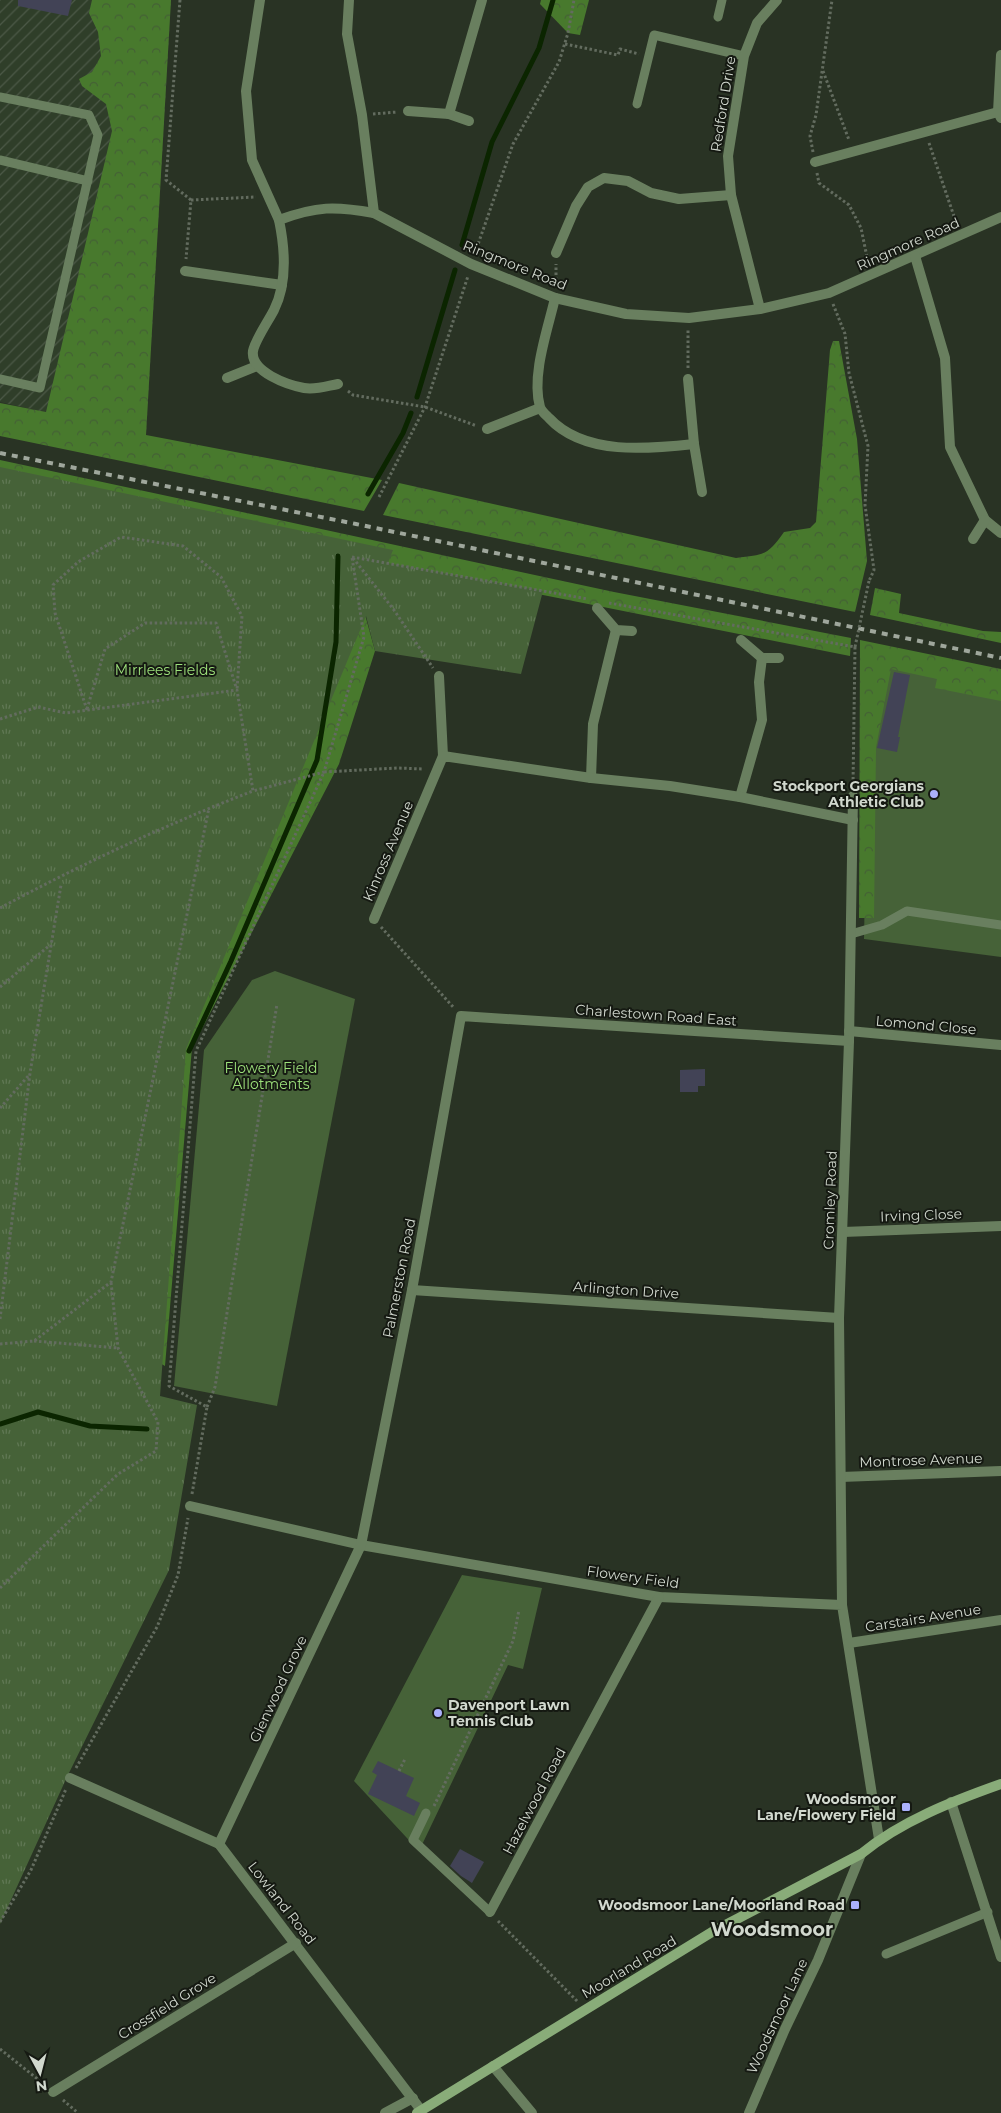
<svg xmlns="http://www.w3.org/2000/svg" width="1001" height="2113" font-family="Montserrat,sans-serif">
<defs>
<pattern id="industrial-furrows" width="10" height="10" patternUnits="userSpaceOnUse" patternTransform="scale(1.25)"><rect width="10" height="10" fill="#2f3e29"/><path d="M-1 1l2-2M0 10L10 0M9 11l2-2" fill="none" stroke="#4c5947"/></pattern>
<pattern id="forest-crowns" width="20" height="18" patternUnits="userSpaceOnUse" patternTransform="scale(1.25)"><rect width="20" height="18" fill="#48792d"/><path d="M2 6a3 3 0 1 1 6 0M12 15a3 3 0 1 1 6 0" fill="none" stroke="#446035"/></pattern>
<pattern id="park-tufts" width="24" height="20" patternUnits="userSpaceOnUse" patternTransform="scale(1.25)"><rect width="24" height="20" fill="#466238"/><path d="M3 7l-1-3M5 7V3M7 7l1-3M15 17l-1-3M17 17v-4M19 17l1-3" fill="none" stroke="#607854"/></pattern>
</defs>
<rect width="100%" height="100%" fill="#293324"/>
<polygon fill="url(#industrial-furrows)" points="0,0 171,0 146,435 0,402"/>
<g fill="#466238">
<polygon points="869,656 1001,685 1001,957 864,939"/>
<polygon points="275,971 355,999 277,1406 174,1386 204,1050 252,980"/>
<polygon points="462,1575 542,1588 523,1669 508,1665 419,1851 354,1781"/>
</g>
<g fill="url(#forest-crowns)">
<polygon points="92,0 171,0 146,435 382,480 364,511 0,436 0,403 46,412 112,131 106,104 82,86 79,79 92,72 101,56 98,32 89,13"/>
<polygon points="541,0 589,0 580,35 568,33 540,4"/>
<path d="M833 341H839L857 439 867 561 855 612 383 515 399 483 736 558C765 554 767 556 784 532L810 528 816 522 830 350Z"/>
<polygon points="0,460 614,592 851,638 850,656 543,595 366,566 364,611 375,651 339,764 192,1048 165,1366 132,1347 0,733"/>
<polygon points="875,588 901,594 899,613 983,631 1001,632 1001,643 870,615"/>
<polygon points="860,640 1001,669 1001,701 935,688 937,679 891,669 876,747 874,918 859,918"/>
</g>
<polygon fill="url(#park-tufts)" points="0,467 393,550 388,563 543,591 521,674 375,651 366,616 186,1049 160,1396 197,1405 169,1570 67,1777 0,1924"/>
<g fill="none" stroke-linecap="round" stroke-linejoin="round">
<g stroke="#0b2500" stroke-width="5">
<polyline points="462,245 492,142 539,48 553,0"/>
<polyline points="417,397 455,270"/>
<polyline points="368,494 403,433 411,413"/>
<polyline points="189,1051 231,961 317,760 336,642 338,556"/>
<polyline points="0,1424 38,1412 90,1426 147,1429"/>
</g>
</g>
<g fill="#424356">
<polygon points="18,0 72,0 68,16 18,6"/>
<polygon points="894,672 910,675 898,737 900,737 897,752 877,748"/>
<polygon points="705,1069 705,1086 698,1086 698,1092 680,1092 680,1070"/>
<polygon points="378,1761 414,1778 406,1796 420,1803 414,1816 368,1794 377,1775 372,1772"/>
<polygon points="460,1849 484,1862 472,1883 461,1876 450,1866"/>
</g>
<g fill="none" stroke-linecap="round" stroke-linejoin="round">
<g stroke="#636c5f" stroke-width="3" stroke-dasharray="2.5 2.5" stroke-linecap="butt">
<polyline points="180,0 166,180 191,200 186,259"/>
<polyline points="565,44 618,55 620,49 639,54"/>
<polyline points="823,71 849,140"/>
<polyline points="373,114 397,112"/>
<polyline points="929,143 957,225"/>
<polyline points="813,152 810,136 816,115 832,0"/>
<polyline points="817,173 819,183 849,205 861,228 868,262"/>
<polyline points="191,200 256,197"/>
<polyline points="475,253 513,144 559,62 568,33 574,0"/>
<polyline points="556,285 556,264"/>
<polyline points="833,304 845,334 849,373 868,446 865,505 874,570 869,581"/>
<polyline points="688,368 688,329"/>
<polyline points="348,391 353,395 425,407 477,426"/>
<polyline points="379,497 425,407 468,276"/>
<polyline points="352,557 588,599"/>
<polyline points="353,558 394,610 433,668"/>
<polyline points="609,603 855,647 853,785"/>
<polyline points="87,709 105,649 145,623 216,623 236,687"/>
<polyline points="87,710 55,613 53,585 78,562 121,537 183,546 221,577 242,616 237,690"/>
<polyline points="0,719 38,707 66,713 237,690 253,791 324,772 364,637 352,557"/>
<path d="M0 908C82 864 167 824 253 791"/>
<polyline points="381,927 454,1008"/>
<polyline points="0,987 50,945"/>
<polyline points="0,1108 30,1074"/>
<polyline points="0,1319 30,1073 61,885"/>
<polyline points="34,1341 118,1348"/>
<polyline points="0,1344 34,1341 111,1282 209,808"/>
<polyline points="207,1407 215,1387 277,1004"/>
<polyline points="192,1494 207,1407 169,1386 196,1051 324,772 397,768 424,769"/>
<polyline points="0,1588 118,1474 156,1451 158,1422 118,1348 111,1282"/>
<polyline points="76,1768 157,1627 178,1575 188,1518"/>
<polyline points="399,1771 405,1759"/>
<polyline points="434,1806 513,1641 519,1610"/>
<polyline points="498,1921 578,2002"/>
<polyline points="0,1922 31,1870 66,1789"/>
<polyline points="0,2049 45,2085"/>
<polyline points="63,2100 78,2113"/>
</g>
<g stroke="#697f5f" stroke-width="9">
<polyline points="718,17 722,0"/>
<polyline points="0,97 89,115 98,135 40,388 0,379"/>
<polyline points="637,104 654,35 744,56"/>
<polyline points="0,160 88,181"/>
<polyline points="851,934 882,925 907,911 1001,925"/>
<polyline points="426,1813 413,1840 490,1912"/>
<polyline points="886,1954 988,1912"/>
</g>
<g stroke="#697f5f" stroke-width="10">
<polyline points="260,0 246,91 252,160 279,220"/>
<polyline points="349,0 347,34 362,115 374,213 471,264 555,298 626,314 689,318 760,309 829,293 1001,217"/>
<polyline points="1001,55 998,112 1001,118"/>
<polyline points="408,111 449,114 469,121"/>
<polyline points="449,114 482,0"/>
<polyline points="815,162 998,112"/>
<polyline points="556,253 576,206 588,187 604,178 628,181 651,193 679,199 731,195"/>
<polyline points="915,256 945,358 950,447 985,520 1001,533"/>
<polyline points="185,271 282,285"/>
<path d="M555 298C548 329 531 375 540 407 541 411 546 415 549 418 584 456 649 449 694 444"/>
<polyline points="760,309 731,195 728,156 744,56 757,23 777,0"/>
<polyline points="227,378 257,366"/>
<polyline points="688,379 694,444 702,492"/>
<path d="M338 384C327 386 316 390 304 388 288 385 250 372 253 351 255 340 269 320 274 310 288 282 285 249 279 220 317 206 335 206 374 213"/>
<polyline points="487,429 540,408"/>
<polyline points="973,539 985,520"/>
<polyline points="597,608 616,630 632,631"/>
<polyline points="741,640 762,658 779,658"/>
<polyline points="439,676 443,756"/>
<polyline points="591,778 593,724 616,630"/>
<polyline points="740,797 762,720 759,682 762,658"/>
<polyline points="374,919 443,756 591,778 670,786 740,797 853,820"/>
<polyline points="849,1031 1001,1045"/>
<polyline points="843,1232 1001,1226"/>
<polyline points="412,1290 839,1318"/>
<polyline points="841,1477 1001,1471"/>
<polyline points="190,1506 361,1545 659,1597 842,1605 879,1839"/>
<polyline points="842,1605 839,1318 849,1041 853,796"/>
<polyline points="849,1643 1001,1620"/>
<polyline points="70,1778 219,1844 421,2110"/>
<polyline points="951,1802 1001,1957"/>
<polyline points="219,1844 361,1545 412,1290 461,1016 849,1041"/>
<polyline points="490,1912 659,1597"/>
<polyline points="493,2066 532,2113"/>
<polyline points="53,2092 296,1943"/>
<polyline points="385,2113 413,2098"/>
<polyline points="749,2113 785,2029 818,1960 861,1854"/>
</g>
<path stroke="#89ac79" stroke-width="10" d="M417 2113 712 1932 861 1854C901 1821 953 1801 1001 1784"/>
<polyline stroke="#9fa79c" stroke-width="4" stroke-dasharray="6 6" stroke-linecap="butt" points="0,453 356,524 1001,658"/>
<polyline stroke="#636c5f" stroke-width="3" stroke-dasharray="2.5 2.5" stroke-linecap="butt" points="855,647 869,581"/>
</g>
<g fill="#aab0fb" stroke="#151912" stroke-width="2">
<circle cx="934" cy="794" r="5"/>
<circle cx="438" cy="1713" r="5"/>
<rect x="901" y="1802" width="10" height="10" rx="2.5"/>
<rect x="850" y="1900" width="10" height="10" rx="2.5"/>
</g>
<g text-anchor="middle" stroke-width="4" stroke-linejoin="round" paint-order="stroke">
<g font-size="14" fill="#d1d8ce" stroke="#151912">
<text transform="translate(723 104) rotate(-81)" y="5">Redford Drive</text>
<text transform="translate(908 244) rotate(-24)" y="5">Ringmore Road</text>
<text transform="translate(515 265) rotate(22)" y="5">Ringmore Road</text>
<text transform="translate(388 851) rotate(-67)" y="5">Kinross Avenue</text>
<text transform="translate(656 1015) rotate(4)" y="5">Charlestown Road East</text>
<text transform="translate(926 1025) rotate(5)" y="5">Lomond Close</text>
<text transform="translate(830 1200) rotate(-88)" y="5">Cromley Road</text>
<text transform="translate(921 1215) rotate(-2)" y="5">Irving Close</text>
<text transform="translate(399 1278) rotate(-79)" y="5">Palmerston Road</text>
<text transform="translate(626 1290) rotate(4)" y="5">Arlington Drive</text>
<text transform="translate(921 1460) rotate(-2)" y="5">Montrose Avenue</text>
<text transform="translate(633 1577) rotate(8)" y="5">Flowery Field</text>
<text transform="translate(923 1618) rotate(-9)" y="5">Carstairs Avenue</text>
<text transform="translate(278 1689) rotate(-65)" y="5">Glenwood Grove</text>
<text transform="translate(534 1801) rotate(-62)" y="5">Hazelwood Road</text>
<text transform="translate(282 1903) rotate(52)" y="5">Lowland Road</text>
<text transform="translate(629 1967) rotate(-31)" y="5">Moorland Road</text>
<text transform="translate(167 2006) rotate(-32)" y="5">Crossfield Grove</text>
<text transform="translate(777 2016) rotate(-65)" y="5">Woodsmoor Lane</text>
</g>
<g font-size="14" fill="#9de17b" stroke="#151912">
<text x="165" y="675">Mirrlees Fields</text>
<text x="271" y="1073">Flowery Field<tspan x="271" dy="16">Allotments</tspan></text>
</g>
<g font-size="14" font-weight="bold" fill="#d1d8ce" stroke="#151912" text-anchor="end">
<text x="924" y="791">Stockport Georgians<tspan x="924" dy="16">Athletic Club</tspan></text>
<text x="448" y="1710" text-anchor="start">Davenport Lawn<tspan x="448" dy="16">Tennis Club</tspan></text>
<text x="896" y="1804">Woodsmoor<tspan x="896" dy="16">Lane/Flowery Field</tspan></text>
<text x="845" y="1910">Woodsmoor Lane/Moorland Road</text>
</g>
<g font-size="19" font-weight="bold" fill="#d1d8ce" stroke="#151912">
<text x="772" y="1936">Woodsmoor</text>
</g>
</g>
<g transform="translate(40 2073) rotate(173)" stroke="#151912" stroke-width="4" paint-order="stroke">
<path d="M0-4L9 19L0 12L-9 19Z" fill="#d1d8ce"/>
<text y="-8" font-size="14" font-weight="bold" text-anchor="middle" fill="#d1d8ce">N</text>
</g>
</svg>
